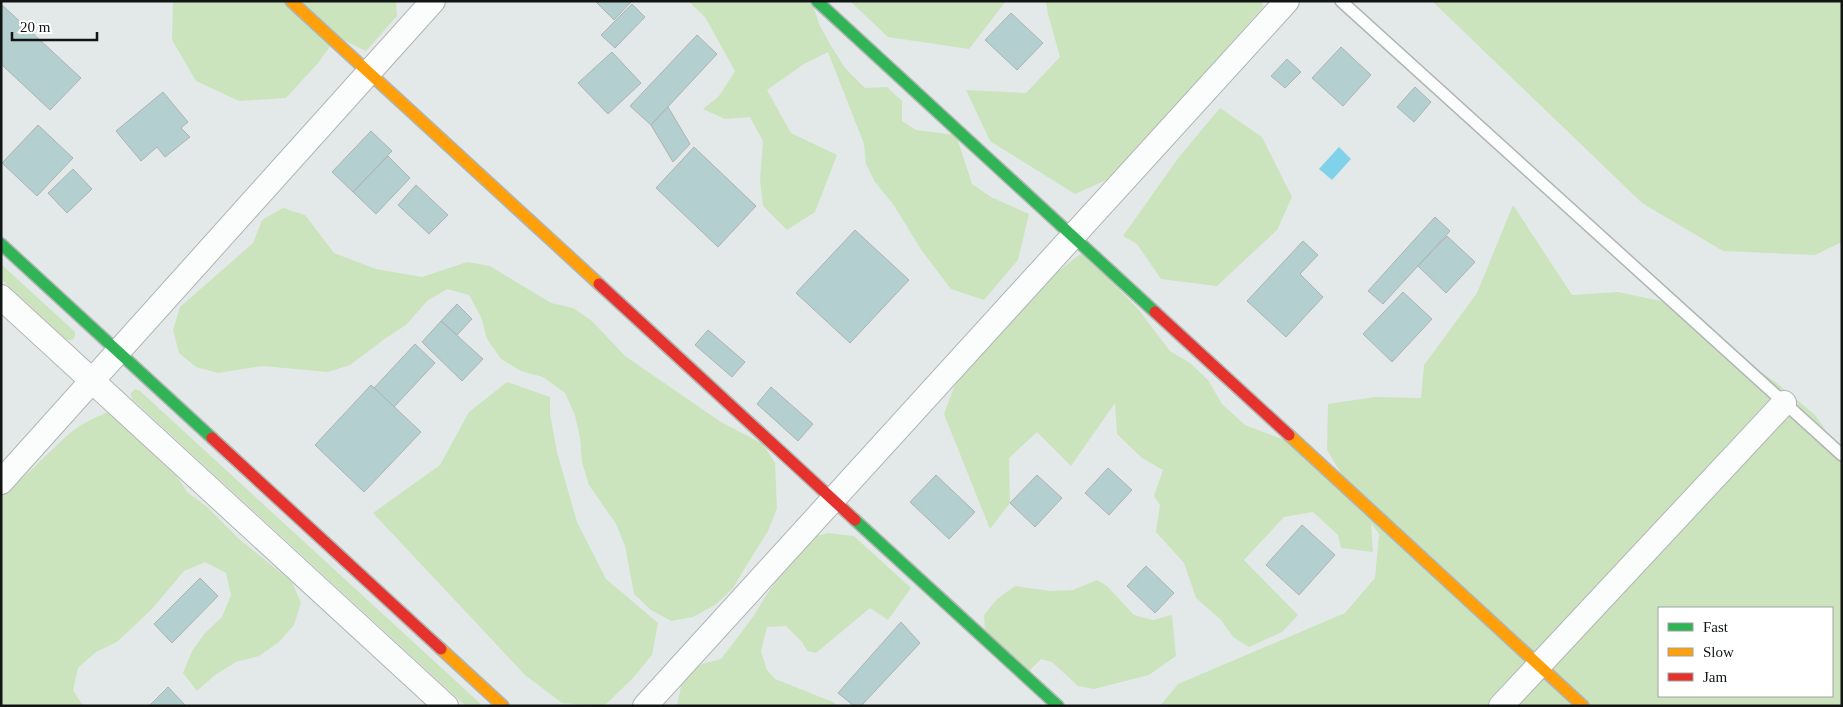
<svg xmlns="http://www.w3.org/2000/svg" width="1843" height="707" font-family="Georgia,serif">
<rect width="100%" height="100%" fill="#e3e9e8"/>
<g fill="#cbe4be" fill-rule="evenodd">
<polygon points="173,1 396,1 397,16 366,51 337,37 318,63 286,98 239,101 196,81 172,40"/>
<polygon points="688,1 806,1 813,5 819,24 831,46 846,69 865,88 887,87 902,101 902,121 916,130 956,135 972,184 991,197 1029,214 1018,260 984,300 951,289 922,251 893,204 875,182 866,164 864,144 828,52 804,64 767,90 791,133 837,155 815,212 787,230 763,206 760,180 763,141 750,117 725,119 703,109 719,96 735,71 705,17"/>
<polygon points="850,1 1006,1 969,49 888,37"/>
<polygon points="1046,1 1261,1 1264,6 1111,178 1075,194 990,141 966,90 1026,93 1060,57 1048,14"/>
<polygon points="1432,1 1842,1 1842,242 1815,255 1723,251 1642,203"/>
<polygon points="1220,108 1262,137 1292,197 1277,230 1217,286 1161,279 1137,244 1123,236 1179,157"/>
<path d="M1513 205 1572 295 1618 292 1661 301 1778 384 1815 415 1842 453V706H1160L1178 684 1345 613 1375 578 1379 534 1371 523 1373 552 1341 548 1338 535 1313 512 1284 517 1244 560 1298 615 1282 632 1249 647 1233 637 1221 620 1196 598 1184 563 1156 532 1160 505 1154 496 1163 470 1142 458 1117 434 1115 403 1071 466 1037 432 1009 458 1010 503 990 529 944 414 962 366 1025 297 1083 252 1138 309 1170 351 1190 363 1208 380 1222 404 1245 425 1285 440 1361 506 1327 450 1328 404 1375 397 1421 398 1424 365 1477 293ZM1659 608H1832V696H1659Z"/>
<polygon points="283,208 305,215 334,253 376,269 422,277 467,262 490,266 551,303 573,308 592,321 625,356 721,422 763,444 775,463 777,508 768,531 732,589 715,605 693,617 671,621 651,610 634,594 625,546 616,524 589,485 582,462 580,438 575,415 565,393 543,377 521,371 501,359 487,339 481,317 469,295 447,289 427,301 406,325 386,338 350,365 328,372 262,366 218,373 196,367 179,353 173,330 180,307 253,243 262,220"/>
<polygon points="1,264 75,332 75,337 72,340 67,340 1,279"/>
<polygon points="507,382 550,397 550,414 557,452 577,522 606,579 658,623 652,655 632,679 604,706 562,703 525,675 373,513 440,465 469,412"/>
<polygon points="135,389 140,391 483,706 466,706 132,399 131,393"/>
<path d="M111 411 161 451 187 492 206 506 238 538 292 582 301 603 294 625 279 642 259 656 236 662 215 675 197 691 183 673 192 651 205 633 222 617 231 595 226 573 205 562 184 571 152 609 117 642 96 652 78 668 73 690 83 706H1V495C28 476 46 454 70 433 82 423 96 417 111 411Z"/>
<polygon points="828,533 854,536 911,588 888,620 870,608 816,653 807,651 802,642 786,626 767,627 761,651 767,670 775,679 833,702 837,706 677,706 682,681 698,665 721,659 750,621 786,565 817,536"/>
<polygon points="1097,580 1107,586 1134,615 1153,620 1172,615 1176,656 1149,675 1094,689 1078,686 1052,662 1041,659 1029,671 985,633 984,615 997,599 1015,586 1051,591 1073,590"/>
</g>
<polygon fill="#80d1ea" points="1339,147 1351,159 1332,180 1319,169"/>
<g fill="#b3cfd0" stroke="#aeb3b3">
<polygon points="595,1 632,1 614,20"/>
<polygon points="1,4 81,78 50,110 1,64"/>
<polygon points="632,4 645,17 615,48 601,35"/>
<polygon points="1011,13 1043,43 1017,70 985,40"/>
<polygon points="697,35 717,54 651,125 630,106"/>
<polygon points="1341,47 1371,75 1343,106 1312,78"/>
<polygon points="612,52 641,83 608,114 578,83"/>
<polygon points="1287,59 1301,72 1285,88 1271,76"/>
<polygon points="1415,87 1431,102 1414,122 1397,107"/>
<polygon points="163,92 188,122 181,128 190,137 165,157 157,147 141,161 116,131"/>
<polygon points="668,107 690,144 673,162 651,125"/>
<polygon points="38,125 73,158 37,196 2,163"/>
<polygon points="371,131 392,151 353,192 332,172"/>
<polygon points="694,147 756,206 718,247 656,188"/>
<polygon points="388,156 410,178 376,214 353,192"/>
<polygon points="73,169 92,189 67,213 48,193"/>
<polygon points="416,185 448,215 429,234 398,205"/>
<polygon points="1435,217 1450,231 1383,304 1368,291"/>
<polygon points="855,230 909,280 850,343 796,293"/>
<polygon points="1447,236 1475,262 1446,293 1418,266"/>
<polygon points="1303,241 1318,255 1300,274 1323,297 1286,337 1247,301"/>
<polygon points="1403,292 1432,319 1392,362 1363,334"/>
<polygon points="457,304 472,319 457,335 441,321"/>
<polygon points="441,321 483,359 462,381 422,342"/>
<polygon points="708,330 745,362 732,377 695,345"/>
<polygon points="415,344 435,363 394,407 374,388"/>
<polygon points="371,385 421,432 364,492 315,445"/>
<polygon points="771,387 813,424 798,441 757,404"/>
<polygon points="1108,468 1132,490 1109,515 1085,493"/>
<polygon points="936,475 975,512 949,539 910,502"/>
<polygon points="1037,475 1062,498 1035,527 1010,503"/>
<polygon points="1302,525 1335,555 1299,595 1266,565"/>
<polygon points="1146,566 1174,593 1155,613 1127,586"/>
<polygon points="200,578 218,596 172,643 154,624"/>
<polygon points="901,622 920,643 861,706 854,706 838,693"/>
<polygon points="168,687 186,706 149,706"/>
</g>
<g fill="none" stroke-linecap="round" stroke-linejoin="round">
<defs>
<polyline id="lane" points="1341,1 1842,455"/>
<g id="street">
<polyline points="1,297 446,706"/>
<polyline points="1,482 433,1"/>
<polyline points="645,706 1287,1"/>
<polyline points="1501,706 1784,403"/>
</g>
<g id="fast">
<polyline points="817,1 1155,312"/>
<polyline points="1,244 212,438"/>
<polyline points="855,520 1058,706"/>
</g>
<g id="slow">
<polyline points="291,1 599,284"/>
<polyline points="1289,435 1583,706"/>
<polyline points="441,649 503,706"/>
</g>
<g id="jam">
<polyline points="599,284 855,520"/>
<polyline points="1155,312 1289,435"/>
<polyline points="212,438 441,649"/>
</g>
</defs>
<use href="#lane" stroke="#b0b5b4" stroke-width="14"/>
<use href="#street" stroke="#b0b5b4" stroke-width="26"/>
<use href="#fast" stroke="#b0b5b4" stroke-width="14"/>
<use href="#slow" stroke="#b0b5b4" stroke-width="14"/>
<use href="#jam" stroke="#b0b5b4" stroke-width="14"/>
<use href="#lane" stroke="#fbfcfc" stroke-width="11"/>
<use href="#street" stroke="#fbfcfc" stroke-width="24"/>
<use href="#fast" stroke="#30b455" stroke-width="11"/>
<use href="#slow" stroke="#ff9f0a" stroke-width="11"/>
<use href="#jam" stroke="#e5322d" stroke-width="11"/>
</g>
<rect width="1843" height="707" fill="none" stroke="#111614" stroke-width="5"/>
<rect x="1658" y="607" width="175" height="90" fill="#ffffff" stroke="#a0a2a1"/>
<rect x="1668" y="623" width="25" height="8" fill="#30b455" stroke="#a0a2a1"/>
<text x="1703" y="632" font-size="15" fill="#111614">Fast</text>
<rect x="1668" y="648" width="25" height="8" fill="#ff9f0a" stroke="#a0a2a1"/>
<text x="1703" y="657" font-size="15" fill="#111614">Slow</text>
<rect x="1668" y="673" width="25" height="8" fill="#e5322d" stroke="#a0a2a1"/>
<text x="1703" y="682" font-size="15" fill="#111614">Jam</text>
<path d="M12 32v8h85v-8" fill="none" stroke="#111614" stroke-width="2.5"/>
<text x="20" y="32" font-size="15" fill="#111614" stroke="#ffffff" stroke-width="4" paint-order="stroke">20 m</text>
</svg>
